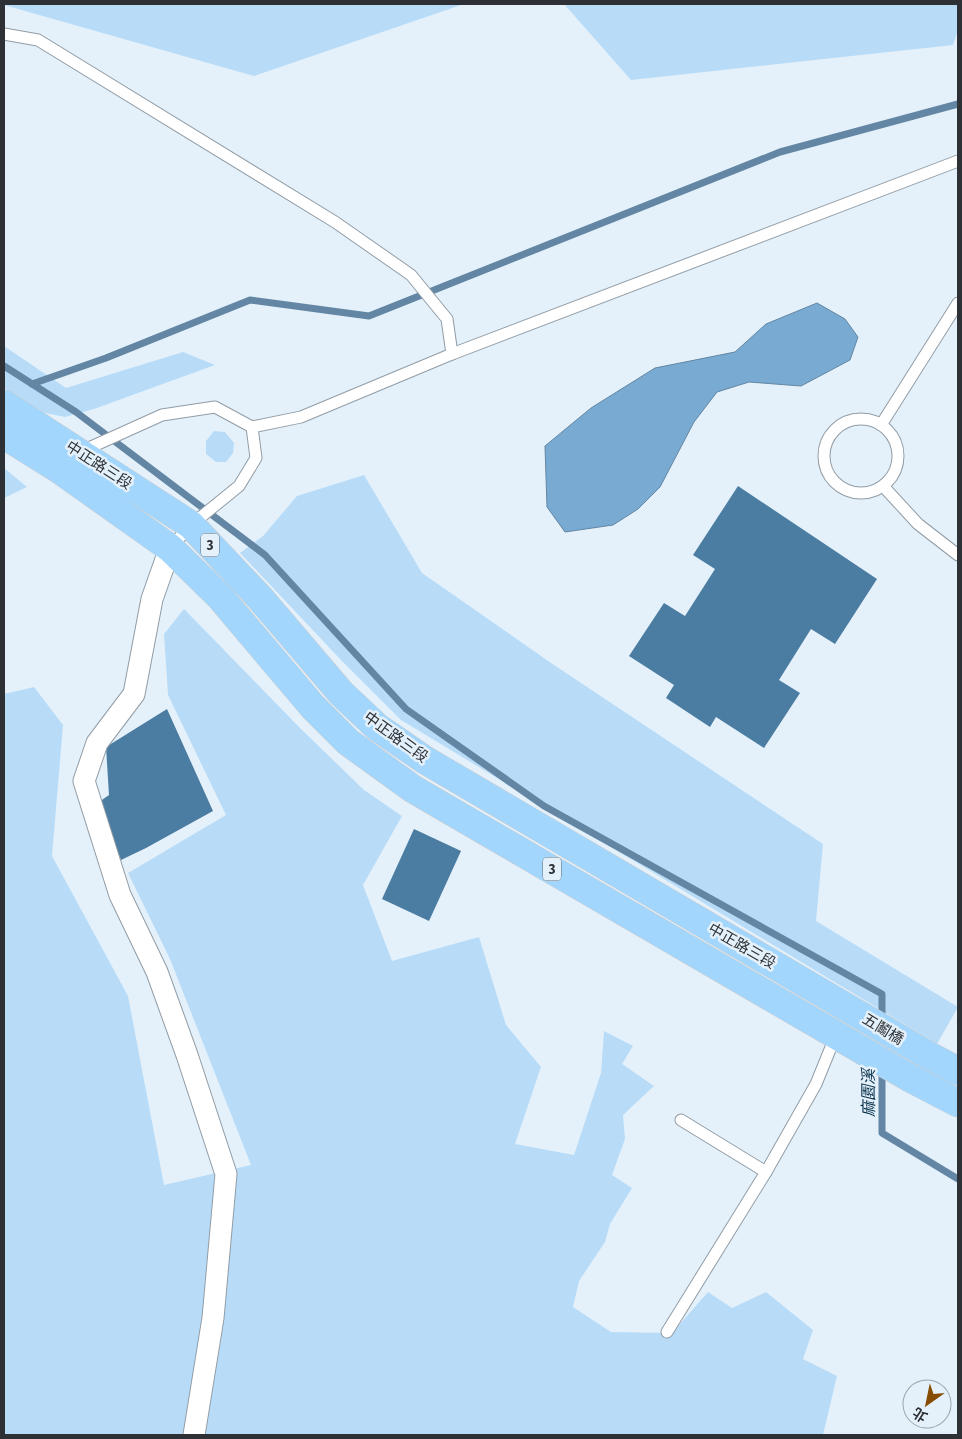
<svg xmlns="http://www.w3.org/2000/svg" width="962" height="1439" font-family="'Fira Sans Condensed','Noto Sans TC',sans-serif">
<rect width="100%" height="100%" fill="#e5f1fa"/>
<g fill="#b8dcf8">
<polygon points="4,4 464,4 254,76 4,5"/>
<polygon points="564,4 958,4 958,30 953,45 631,80"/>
<polygon points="4,346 66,388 183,352 215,365 94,409 65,417 40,412 4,388"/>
<polygon points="214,431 225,432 234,443 233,453 226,462 216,462 206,454 206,441"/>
<polygon points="4,468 27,487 4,498"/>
<polygon points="364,475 422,573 554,665 823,844 816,921 958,1007 937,1044 401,720 341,660 240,553 263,536 297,496"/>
<polygon points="184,609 300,728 364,790 402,816 363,885 392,961 479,937 506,1025 541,1067 515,1144 574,1155 601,1073 604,1031 633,1046 622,1064 654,1086 623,1115 625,1139 612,1175 632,1188 610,1224 605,1242 579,1281 573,1307 611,1332 672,1333 708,1292 732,1308 766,1292 813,1330 803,1359 837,1376 823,1435 4,1435 4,694 34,687 63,725 52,856 128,996 164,1185 251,1165 170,959 128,873 226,815 168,695 164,634"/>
</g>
<polygon fill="#78aad2" stroke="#6286a3" points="817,303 845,319 858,337 850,360 801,386 749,382 717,392 694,422 660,487 638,509 613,525 565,532 547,507 545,446 591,408 655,368 735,352 766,324"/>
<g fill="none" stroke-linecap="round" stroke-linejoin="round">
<g stroke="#6286a3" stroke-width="7">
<polyline points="4,366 76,412 265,555 406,709 544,806 882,994 882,1020"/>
<polyline points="32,384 106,358 250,300 369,316 780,152 958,104"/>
<polyline points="882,1070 882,1133 958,1179"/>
</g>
</g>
<g fill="#4b7ca2">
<polygon points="738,486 877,579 835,644 811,629 779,680 800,693 764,748 716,717 710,727 666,698 674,685 629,656 664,603 685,616 715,569 693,555"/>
<polygon points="167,709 213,811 146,848 121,860 99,802 109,795 106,747"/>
<polygon points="414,829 461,851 429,921 382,899"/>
</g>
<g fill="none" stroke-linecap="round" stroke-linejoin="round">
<defs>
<g id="lane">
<polyline points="4,34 38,40 335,222 411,275 447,319 452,354"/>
<circle cx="861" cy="456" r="37"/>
<polyline points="881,425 958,303"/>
<polyline points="80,452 162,415 215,407 252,427 301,417 452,354 958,161"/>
<polyline points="883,486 918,524 958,555"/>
<polyline points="170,548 191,525 239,486 256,458 252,427"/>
<polyline points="681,1120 766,1172"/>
<polyline points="667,1332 766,1172 816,1084 836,1035"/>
</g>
<polyline id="street" points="170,548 152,599 134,694 97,743 84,781 120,895 157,972 187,1055 226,1174 213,1318 194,1435"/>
<g id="primary">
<polyline points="4,404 191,525 260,598 341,693 377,727 425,760 926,1054 958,1071"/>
<polyline points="4,435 60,470 170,548 220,597 313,707 348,742 413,789 910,1078 958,1103"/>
</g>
</defs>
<use href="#lane" stroke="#919ca5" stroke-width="13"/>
<use href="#street" stroke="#919ca5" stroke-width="23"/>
<use href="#primary" stroke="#cdcecf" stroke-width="29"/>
<use href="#lane" stroke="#fff" stroke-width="11"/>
<use href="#street" stroke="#fff" stroke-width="21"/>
<use href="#primary" stroke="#a2d6fd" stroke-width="28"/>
</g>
<g text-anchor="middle" stroke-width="5" stroke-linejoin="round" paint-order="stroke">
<g fill="#e5f1fa" stroke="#646b70" stroke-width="1">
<rect x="201" y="533.5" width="18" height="23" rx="4"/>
<rect x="543" y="857.5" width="18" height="23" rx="4"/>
</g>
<g font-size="14" font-weight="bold" fill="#2d3135">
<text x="210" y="550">3</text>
<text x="552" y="874">3</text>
</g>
<g font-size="15" fill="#2d3135" stroke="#e5f1fa">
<text transform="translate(99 465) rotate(33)" y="5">中正路三段</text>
<text transform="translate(396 737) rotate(36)" y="5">中正路三段</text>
<text transform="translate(742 946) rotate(30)" y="5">中正路三段</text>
<text transform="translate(883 1029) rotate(31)" y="5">五鬮橋</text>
</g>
<g font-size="16" font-style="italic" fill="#052f4a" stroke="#e5f1fa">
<text transform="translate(868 1093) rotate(-90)" y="6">麻園溪</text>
</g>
</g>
<rect width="962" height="1439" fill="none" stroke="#2d3135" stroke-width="10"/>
<g transform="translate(927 1404) rotate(213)"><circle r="24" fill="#e5f1fa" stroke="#9ba4ab"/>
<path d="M0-4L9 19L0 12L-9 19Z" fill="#874d03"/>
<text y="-8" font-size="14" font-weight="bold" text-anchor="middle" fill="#2d3135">北</text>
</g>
</svg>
